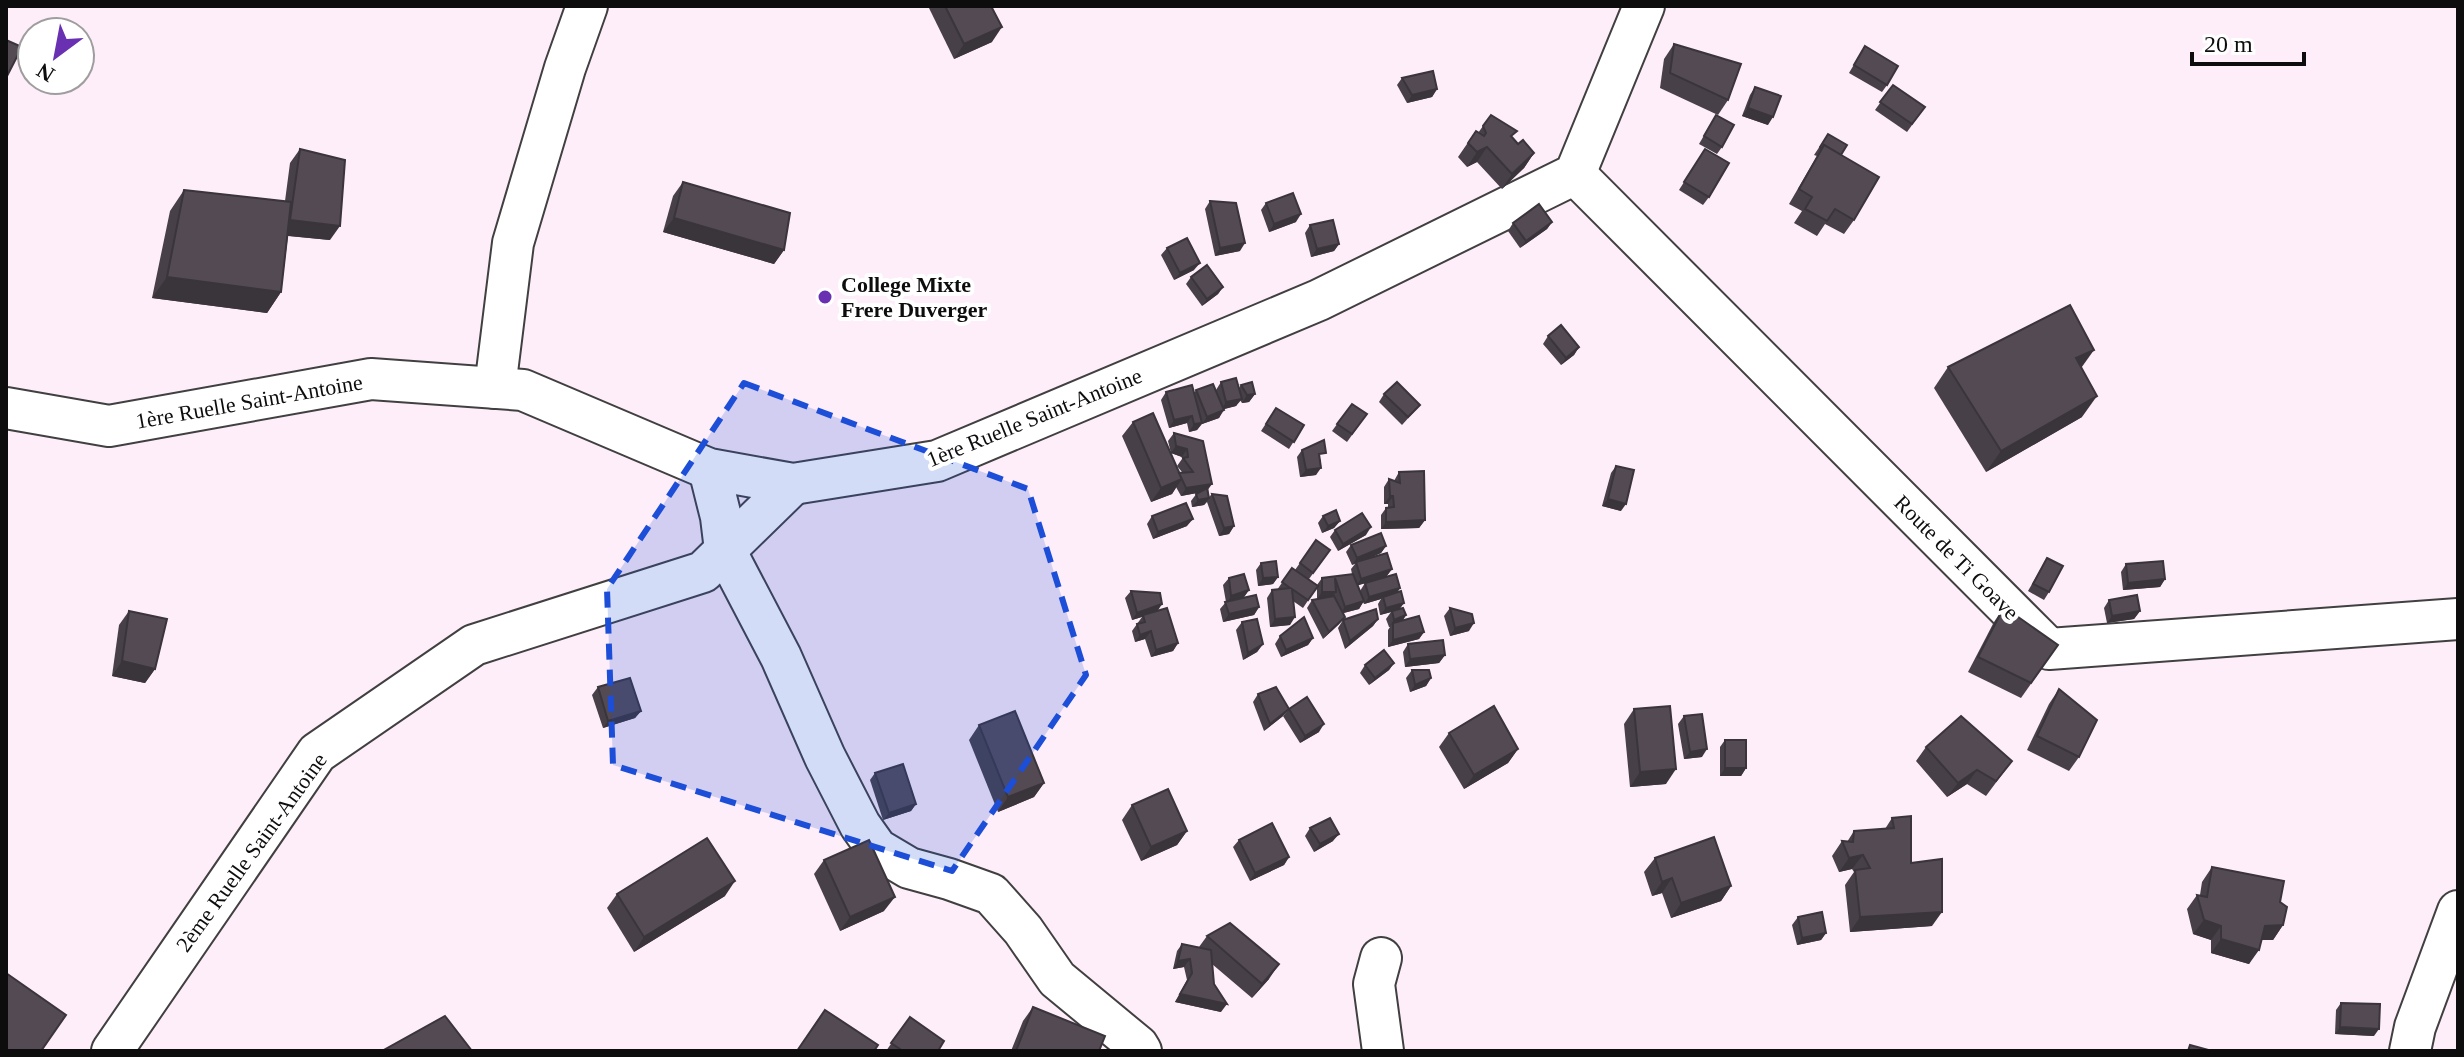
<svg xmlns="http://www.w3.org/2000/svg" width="2464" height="1057" font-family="'Times New Roman',serif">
<rect width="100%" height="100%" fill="#feeef9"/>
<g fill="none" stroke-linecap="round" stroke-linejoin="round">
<defs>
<g id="minor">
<polyline points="1575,174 2049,649 2458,619"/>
<polyline points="495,388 513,243 565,68 587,6"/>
<polyline points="6,408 109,426 371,379 523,390 709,469 793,484 937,461 1319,300 1575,174 1644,6"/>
<polyline points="709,469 721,517 725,550 781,657 825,757 860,825 877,849 909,868 949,879 991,894 1023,930 1057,979 1138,1046 1141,1051"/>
<polyline points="1381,958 1374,984 1383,1051"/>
<polyline points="112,1051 317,753 474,645 703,572 793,484"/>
<polyline points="2410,1051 2415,1027 2458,911"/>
</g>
</defs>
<use href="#minor" stroke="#404040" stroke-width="44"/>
<use href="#minor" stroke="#fff" stroke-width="40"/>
</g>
<g fill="#474048" fill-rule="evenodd">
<polygon points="928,6 991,6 992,42 954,59"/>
<polygon points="1674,44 1728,100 1718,115 1660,88 1664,59"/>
<polygon points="1865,46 1887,85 1882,92 1849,73"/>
<polygon points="1402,78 1437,89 1432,97 1407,103 1397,85"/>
<polygon points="1893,85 1925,107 1907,132 1875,110"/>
<polygon points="1755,87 1768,125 1742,116 1750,95"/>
<polygon points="1491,115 1518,144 1534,153 1524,168 1502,189 1477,162 1467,167 1458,157 1476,131 1478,133"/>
<polygon points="1716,115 1722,147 1717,154 1699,144"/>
<polygon points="1828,134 1841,155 1854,220 1844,234 1825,224 1817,236 1794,223 1802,211 1789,204 1817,156 1814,155"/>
<polygon points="300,149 330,240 288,236 281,292 267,313 152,298 170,211 184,190 285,201 290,163"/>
<polygon points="1705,149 1709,197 1703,205 1679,190"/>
<polygon points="683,182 784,250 774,264 663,232 673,196"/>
<polygon points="1210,201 1240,251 1215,256 1205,209"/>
<polygon points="1266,203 1296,222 1269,232 1261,210"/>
<polygon points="1552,222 1547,229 1520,248 1508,231 1513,223"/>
<polygon points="1310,225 1339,244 1334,251 1311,257 1305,233"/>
<polygon points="1167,248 1194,270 1174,280 1161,255"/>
<polygon points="1191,277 1223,287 1218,294 1202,306 1186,284"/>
<polygon points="1548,336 1579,347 1574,355 1561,365 1543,344"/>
<polygon points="1948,367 2081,367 2082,417 1986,472 1934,388"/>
<polygon points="1221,382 1239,388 1241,385 1255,394 1249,402 1242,403 1240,400 1236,406 1223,409 1219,418 1202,424 1197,430 1189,432 1187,423 1169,428 1161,400 1166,392 1194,394 1196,390 1216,390"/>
<polygon points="1384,394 1420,405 1402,425 1379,402"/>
<polygon points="1352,404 1367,414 1347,442 1332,431"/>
<polygon points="1276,408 1304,425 1289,449 1261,431"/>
<polygon points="1133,422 1179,473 1182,472 1177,466 1182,459 1182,457 1171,453 1168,441 1174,433 1203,441 1209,497 1212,494 1234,526 1229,534 1219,536 1207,502 1204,505 1192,507 1191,501 1197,493 1181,496 1176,487 1172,494 1151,502 1122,436"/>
<polygon points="1302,450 1321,460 1316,475 1300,477 1297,457"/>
<polygon points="1616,466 1621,511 1602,506 1611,473"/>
<polygon points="1399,472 1425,520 1419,528 1381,529 1381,515 1386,508 1388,508 1388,504 1384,504 1384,487 1389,479 1394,481"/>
<polygon points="1152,516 1187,526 1153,539 1147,524"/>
<polygon points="1323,516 1340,521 1334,528 1322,533 1318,523"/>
<polygon points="1335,530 1366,535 1338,551 1330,537"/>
<path d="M1316 540 1330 550 1309 579 1317 585 1322 578 1352 574 1351 569 1355 564 1352 565 1346 552 1351 545 1386 546 1381 553 1370 558 1392 569 1386 577 1400 588 1397 593 1400 609 1406 615 1403 620 1424 632 1419 639 1388 647V630L1390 627H1389L1386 619 1391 612 1380 615 1378 604 1381 599 1364 604 1363 602 1359 609 1343 613 1339 624 1323 639 1307 608 1312 600 1317 599V587L1303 608 1293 601 1290 625 1270 627 1267 598 1272 590H1277L1292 568 1295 570ZM1365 583 1360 591 1358 585Z"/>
<polygon points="2047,558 2049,592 2044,600 2028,591"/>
<polygon points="1261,563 1278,577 1273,584 1258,586 1256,570"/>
<polygon points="2126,564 2165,579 2160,587 2123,590 2121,572"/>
<polygon points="1229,578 1249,590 1244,597 1259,607 1254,615 1223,622 1220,609 1226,602 1223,585"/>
<polygon points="1131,591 1157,611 1178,643 1173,651 1151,657 1145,639 1135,642 1132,631 1142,617 1132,620 1125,598"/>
<polygon points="2109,600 2140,611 2134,619 2107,623 2104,608"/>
<polygon points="2004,607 2058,645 2021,698 1968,672 1994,622"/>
<polygon points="1450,608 1469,631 1450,636 1444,616"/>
<polygon points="129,611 155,669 145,683 112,676 119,625"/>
<polygon points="1378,619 1373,626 1345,649 1338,628 1343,620"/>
<polygon points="1242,622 1263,644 1257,652 1243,660 1236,630"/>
<polygon points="1280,636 1313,638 1308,645 1281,657 1275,644"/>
<polygon points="1408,644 1445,655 1439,663 1405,667 1403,652"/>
<polygon points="1394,663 1389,670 1369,685 1360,673 1365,665"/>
<polygon points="1412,670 1431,678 1426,686 1410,692 1406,678"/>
<polygon points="598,687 641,711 635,718 603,728 592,695"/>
<polygon points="2059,689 2079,757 2069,771 2027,750 2049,704"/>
<polygon points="1258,694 1283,716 1264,731 1253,702"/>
<polygon points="1289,709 1319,732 1300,743 1283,716"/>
<polygon points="1634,709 1666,784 1630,787 1624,724"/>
<polygon points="1684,716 1702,757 1684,759 1678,724"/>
<polygon points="979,725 1044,783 1034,797 998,812 969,740"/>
<polygon points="1449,733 1518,749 1508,763 1464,789 1439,747"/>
<polygon points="1725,740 1746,768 1741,776 1720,776 1720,747"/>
<polygon points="1926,747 2012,761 1986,796 1967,784 1947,797 1916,761"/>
<polygon points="875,773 916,804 911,811 883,820 870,780"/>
<polygon points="1132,805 1187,831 1177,845 1141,861 1122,820"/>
<polygon points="1892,818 1911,863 1932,926 1850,932 1845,885 1854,872 1852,869 1839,872 1832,856 1842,841 1847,842 1854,831 1885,829"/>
<polygon points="1310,828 1333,841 1314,852 1305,836"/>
<polygon points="1239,840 1289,857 1284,865 1250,881 1233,847"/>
<polygon points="1655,858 1731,886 1721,901 1671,918 1662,893 1652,896 1644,872"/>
<polygon points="824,860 884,911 840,931 814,874"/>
<polygon points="2212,867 2280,902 2283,925 2273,940 2262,940 2249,964 2211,953 2211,940 2193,934 2187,909 2197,895 2200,895 2202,882"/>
<polygon points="617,894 725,896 634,952 607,908"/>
<polygon points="1798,917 1826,933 1821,940 1797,945 1792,925"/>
<polygon points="1207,936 1269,979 1252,998 1212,964 1214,984 1221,1012 1175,1002 1187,980 1184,967 1173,969 1177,951 1182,944 1199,947"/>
<polygon points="2341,1003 2374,1036 2335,1034 2336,1010"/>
<polygon points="1033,1007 1099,1051 1011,1051 1023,1021"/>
<polygon points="910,1017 938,1051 886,1051"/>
</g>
<g fill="#3a343b">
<polygon points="1002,27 992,42 954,59 964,44"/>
<polygon points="1437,89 1432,97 1407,103 1412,95"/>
<polygon points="1748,108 1773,117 1768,125 1742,116"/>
<polygon points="1487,147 1477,162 1467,167 1477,152"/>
<polygon points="1534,153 1524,168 1502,189 1512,174"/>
<polygon points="1301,214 1296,222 1269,232 1274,224"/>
<polygon points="674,218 784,250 774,264 663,232"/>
<polygon points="290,220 340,226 330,240 280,235"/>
<polygon points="1552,222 1547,229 1520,248 1526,241"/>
<polygon points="1245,243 1240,251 1215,256 1220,248"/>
<polygon points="1339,244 1334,251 1311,257 1317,249"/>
<polygon points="1200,263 1194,270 1174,280 1180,273"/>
<polygon points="167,277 281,292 267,313 152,298"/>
<polygon points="1223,287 1218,294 1202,306 1207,299"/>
<polygon points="1579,347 1574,355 1561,365 1566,358"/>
<polygon points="2094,350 2079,371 2076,358"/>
<polygon points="1255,394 1249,402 1242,403 1247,395"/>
<polygon points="2097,396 2082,417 1986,472 2001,451"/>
<polygon points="1242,399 1236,406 1221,410 1226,402"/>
<polygon points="1224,410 1219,418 1202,424 1207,417"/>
<polygon points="1192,416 1187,423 1169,428 1174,420"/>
<polygon points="1202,423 1197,430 1189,432 1194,424"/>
<polygon points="1176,446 1187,449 1182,457 1171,453"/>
<polygon points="1321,468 1316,475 1300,477 1306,470"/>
<polygon points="1182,479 1172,494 1151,502 1161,488"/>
<polygon points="1212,484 1207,491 1181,496 1186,488"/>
<polygon points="1390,496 1393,496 1388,504 1384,504"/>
<polygon points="1209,498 1204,505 1192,507 1198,500"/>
<polygon points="1608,499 1626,504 1621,511 1602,506"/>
<polygon points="1193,519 1187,526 1153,539 1158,532"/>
<polygon points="1425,520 1419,528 1381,529 1386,522"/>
<polygon points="1340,521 1334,528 1322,533 1328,526"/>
<polygon points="1234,526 1229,534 1219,536 1224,528"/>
<polygon points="1371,527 1366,535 1338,551 1343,544"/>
<polygon points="1386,546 1381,553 1357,563 1356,562 1352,565 1357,558"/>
<polygon points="1392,569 1386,577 1356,586 1361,579"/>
<polygon points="1278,577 1273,584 1258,586 1263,578"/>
<polygon points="2165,579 2160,587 2123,590 2128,583"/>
<polygon points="1400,588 1395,595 1383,597 1381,599 1364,604 1369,597"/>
<polygon points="1249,590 1244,597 1226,604 1231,596"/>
<polygon points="1322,592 1336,592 1331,599 1317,599"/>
<polygon points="1364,601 1359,609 1340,614 1345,607"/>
<polygon points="1404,603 1399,610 1380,615 1386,608"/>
<polygon points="1162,604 1157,612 1132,620 1137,613"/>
<polygon points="1259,607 1254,615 1223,622 1229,614"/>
<polygon points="2140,611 2134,619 2107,623 2112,616"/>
<polygon points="1406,615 1401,623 1393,623 1389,627 1394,620"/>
<polygon points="1295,617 1290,625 1270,627 1275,619"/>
<polygon points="1345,617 1339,624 1323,639 1329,632"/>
<polygon points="1378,619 1373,626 1345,649 1350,641"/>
<polygon points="1474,623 1469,631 1450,636 1455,628"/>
<polygon points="1151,631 1145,639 1135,642 1140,635"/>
<polygon points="1424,632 1419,639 1388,647 1393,640"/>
<polygon points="1313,638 1308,645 1281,657 1286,650"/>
<polygon points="1178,643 1173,651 1151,657 1156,650"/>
<polygon points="1263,644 1257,652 1243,660 1248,653"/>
<polygon points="1445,655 1439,663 1405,667 1410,659"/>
<polygon points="122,661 155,669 145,683 112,676"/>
<polygon points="1394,663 1389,670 1369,685 1375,678"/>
<polygon points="1431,678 1426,686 1410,692 1415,685"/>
<polygon points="1289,709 1283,716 1264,731 1270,724"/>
<polygon points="641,711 635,718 603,728 608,721"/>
<polygon points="1324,724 1319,732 1300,743 1305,736"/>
<polygon points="1518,749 1508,763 1464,789 1474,775"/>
<polygon points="1707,749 1702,757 1684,759 1690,752"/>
<polygon points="1725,768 1746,768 1741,776 1720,776"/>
<polygon points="1676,769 1666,784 1630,787 1640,772"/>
<polygon points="1977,770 1967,784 1947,797 1958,783"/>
<polygon points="1044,783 1034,797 998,812 1008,797"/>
<polygon points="916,804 911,811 883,820 889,813"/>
<polygon points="1187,831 1177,845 1141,861 1151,847"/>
<polygon points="1339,834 1333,841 1314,852 1320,844"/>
<polygon points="1863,855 1852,869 1839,872 1849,858"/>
<polygon points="1289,857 1284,865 1250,881 1255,873"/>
<polygon points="1672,878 1662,893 1652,896 1662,882"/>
<polygon points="735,881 725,896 634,952 644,937"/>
<polygon points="1731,886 1721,901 1671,918 1681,903"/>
<polygon points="895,897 884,911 840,931 850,917"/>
<polygon points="1942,912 1932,926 1850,932 1860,917"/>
<polygon points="2204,920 2221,926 2211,940 2193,934"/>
<polygon points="2283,925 2273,940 2255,940 2265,926"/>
<polygon points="1826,933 1821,940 1797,945 1802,938"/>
<polygon points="2221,939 2259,950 2249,964 2211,953"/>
<polygon points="1190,959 1184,967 1173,969 1178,961"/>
<polygon points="1279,964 1269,979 1252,998 1262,984"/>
<polygon points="1180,994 1227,1004 1221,1012 1175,1002"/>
<polygon points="2340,1027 2379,1029 2374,1036 2335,1034"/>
</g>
<g fill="#534a54" stroke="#3a343b" stroke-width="2">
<polygon points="945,6 991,6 1002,27 964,44"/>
<polygon points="6,40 22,47 6,78"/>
<polygon points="1674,44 1741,64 1728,100 1670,73"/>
<polygon points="1865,46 1898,66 1887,85 1854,65"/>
<polygon points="1433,71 1437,89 1412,95 1402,78"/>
<polygon points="1893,85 1925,107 1912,124 1880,102"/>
<polygon points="1755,87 1781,96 1773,117 1748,108"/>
<polygon points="1491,115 1517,131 1511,136 1518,144 1523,140 1534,153 1512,174 1487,147 1477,152 1468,143 1476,131 1484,136 1486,133 1483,126"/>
<polygon points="1716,115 1734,125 1722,147 1704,136"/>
<polygon points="1828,134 1847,145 1841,155 1824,145 1822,149 1820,147"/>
<polygon points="1824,145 1879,177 1854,220 1835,209 1827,221 1805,209 1812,197 1799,189"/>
<polygon points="300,149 345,160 340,226 290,220"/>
<polygon points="1705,149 1729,163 1709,197 1684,182"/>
<polygon points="683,182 790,213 784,250 674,218"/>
<polygon points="184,190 291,202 281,292 167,277"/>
<polygon points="1293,193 1301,214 1274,224 1266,203"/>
<polygon points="1210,201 1236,203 1245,243 1220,248"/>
<polygon points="1539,204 1552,222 1526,241 1513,223"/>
<polygon points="1333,220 1339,244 1317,249 1310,225"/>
<polygon points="1187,238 1200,263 1180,273 1167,248"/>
<polygon points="1207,265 1223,287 1207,299 1191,277"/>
<polygon points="2070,305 2094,350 2076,358 2097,396 2001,451 1948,367"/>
<polygon points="1561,325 1579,347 1566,358 1548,336"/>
<polygon points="1236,378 1242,399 1226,402 1221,382"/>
<polygon points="1252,382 1255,394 1247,395 1241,385"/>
<polygon points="1397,382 1420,405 1408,417 1384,394"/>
<polygon points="1213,384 1224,410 1207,417 1196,390"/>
<polygon points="1192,385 1202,423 1194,424 1192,416 1174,420 1166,392"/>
<polygon points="1352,404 1367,414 1352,434 1337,424"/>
<polygon points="1276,408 1304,425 1294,442 1266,424"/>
<polygon points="1153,413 1182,479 1161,488 1133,422"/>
<polygon points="1174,433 1203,441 1212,484 1186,488 1179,473 1193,472 1183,458 1188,457 1187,449 1176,446"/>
<polygon points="1324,440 1326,453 1319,454 1321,468 1306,470 1302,450"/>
<polygon points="1616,466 1634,470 1626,504 1608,499"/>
<polygon points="1424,471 1425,520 1386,522 1386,508 1394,507 1393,496 1390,496 1389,479 1400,483 1399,472"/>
<polygon points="1207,488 1209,498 1198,500 1196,494"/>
<polygon points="1212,494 1227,496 1234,526 1224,528"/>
<polygon points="1186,503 1193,519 1158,532 1152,516"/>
<polygon points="1336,510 1340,521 1328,526 1323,516"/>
<polygon points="1362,513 1371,527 1343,544 1335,530"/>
<polygon points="1381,533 1386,546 1357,558 1351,545"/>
<polygon points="1316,540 1330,550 1313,573 1300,563"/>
<polygon points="1387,553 1392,569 1361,579 1356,562"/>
<polygon points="2047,558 2063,566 2049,592 2033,584"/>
<polygon points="1276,561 1278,577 1263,578 1261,563"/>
<polygon points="2163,561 2165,579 2128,583 2126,564"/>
<polygon points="1292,568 1318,586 1308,600 1292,589 1295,617 1275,619 1272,590 1290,588 1282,582"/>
<polygon points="1244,574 1249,590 1231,596 1229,578"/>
<polygon points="1353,574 1364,601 1345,607 1335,578 1336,592 1322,592 1322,578"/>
<polygon points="1396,574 1400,588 1369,597 1365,583"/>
<polygon points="1131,591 1160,593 1162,604 1137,613"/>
<polygon points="1401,591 1404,603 1386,608 1383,597"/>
<polygon points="1256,595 1259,607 1229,614 1225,602"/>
<polygon points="2137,595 2140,611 2112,616 2109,600"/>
<polygon points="1334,596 1345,617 1329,632 1312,600"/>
<polygon points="2004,607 2058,645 2031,683 1978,657"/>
<polygon points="1167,608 1178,643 1156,650 1151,631 1140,635 1137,624 1145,622 1143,615"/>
<polygon points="1403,608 1406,615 1394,620 1392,611"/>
<polygon points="1450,608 1472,614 1474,623 1455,628"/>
<polygon points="1376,609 1378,619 1350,641 1343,620"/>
<polygon points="129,611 167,619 155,669 122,661"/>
<polygon points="1419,616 1424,632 1393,640 1393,623"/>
<polygon points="1304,617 1313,638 1286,650 1280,636"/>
<polygon points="1257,619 1263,644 1248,653 1242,622"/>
<polygon points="1443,640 1445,655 1410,659 1408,644"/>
<polygon points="1384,650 1394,663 1375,678 1365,665"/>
<polygon points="1412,670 1429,670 1431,678 1415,685"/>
<polygon points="630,678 641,711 608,721 598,687"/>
<polygon points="1276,687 1289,709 1270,724 1258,694"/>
<polygon points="2059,689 2097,720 2079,757 2037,736"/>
<polygon points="1307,697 1324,724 1305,736 1289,709"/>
<polygon points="1494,706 1518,749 1474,775 1449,733"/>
<polygon points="1670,706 1676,769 1640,772 1634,709"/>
<polygon points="1015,711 1044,783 1008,797 979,725"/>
<polygon points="1702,714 1707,749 1690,752 1684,716"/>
<polygon points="1961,716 2012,761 1996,781 1977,770 1958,783 1926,747"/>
<rect x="1725" y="740" width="21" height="28"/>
<polygon points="903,764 916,804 889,813 875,773"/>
<polygon points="1168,789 1187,831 1151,847 1132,805"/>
<polygon points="1911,816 1911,863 1942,859 1942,912 1860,917 1855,870 1870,868 1863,855 1849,858 1842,841 1853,842 1854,831 1894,828 1892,818"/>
<polygon points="1330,818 1339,834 1320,844 1310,828"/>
<polygon points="1272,823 1289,857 1255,873 1239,840"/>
<polygon points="1714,837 1731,886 1681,903 1672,878 1662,882 1655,858"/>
<polygon points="707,838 735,881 644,937 617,894"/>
<polygon points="869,840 895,897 850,917 824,860"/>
<polygon points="2212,867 2284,881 2280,902 2287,907 2283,925 2265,926 2259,950 2221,939 2221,926 2204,920 2197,895 2207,897"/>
<polygon points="1822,912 1826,933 1802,938 1798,917"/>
<polygon points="1230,923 1279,964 1262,984 1207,936"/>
<polygon points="1182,944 1211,950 1214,984 1227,1004 1180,994 1192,973 1190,959 1178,961"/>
<polygon points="6,973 66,1015 41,1051 6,1051"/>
<polygon points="2341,1003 2380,1004 2379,1029 2340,1027"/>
<polygon points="1033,1007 1105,1036 1099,1051 1016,1051"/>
<polygon points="825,1010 878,1045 874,1051 797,1051"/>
<polygon points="445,1016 472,1051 382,1051"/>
<polygon points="910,1017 944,1041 938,1051 903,1051 891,1043"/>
<polygon points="2190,1045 2212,1051 2188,1051"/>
</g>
<path fill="#1d4ed8" fill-opacity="0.2" stroke="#1d4ed8" stroke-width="6" stroke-dasharray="16 10" stroke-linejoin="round" d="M744 383 1028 489 1086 675 952 871 613 765 607 589Z"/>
<circle fill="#6930b2" stroke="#fff" stroke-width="3" cx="825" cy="297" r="8"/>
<g text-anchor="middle" stroke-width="8" stroke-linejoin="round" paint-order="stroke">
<g font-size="22" font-weight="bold" fill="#0d0d0d" stroke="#fff" text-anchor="start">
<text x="841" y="292">College Mixte<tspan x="841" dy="25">Frere Duverger</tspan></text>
</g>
<g font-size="22" fill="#0d0d0d" stroke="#fff">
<text transform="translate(249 401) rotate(-10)" y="8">1ère Ruelle Saint-Antoine</text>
<text transform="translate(1034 417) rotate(-22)" y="8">1ère Ruelle Saint-Antoine</text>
<text transform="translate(1957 557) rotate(45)" y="8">Route de Ti Goave</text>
<text transform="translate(251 852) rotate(-54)" y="8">2ème Ruelle Saint-Antoine</text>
</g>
</g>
<rect width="2464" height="1057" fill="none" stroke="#0d0d0d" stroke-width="16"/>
<g transform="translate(56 56) rotate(212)"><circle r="38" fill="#ffffff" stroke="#9e9e9e" stroke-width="2"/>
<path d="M0-6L14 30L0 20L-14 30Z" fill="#6930b2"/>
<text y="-12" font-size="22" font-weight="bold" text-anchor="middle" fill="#0d0d0d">N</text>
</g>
<path d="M2192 52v12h112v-12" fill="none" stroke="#0d0d0d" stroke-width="4"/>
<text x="2204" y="52" font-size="24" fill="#0d0d0d" stroke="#ffffff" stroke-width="6" paint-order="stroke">20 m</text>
</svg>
